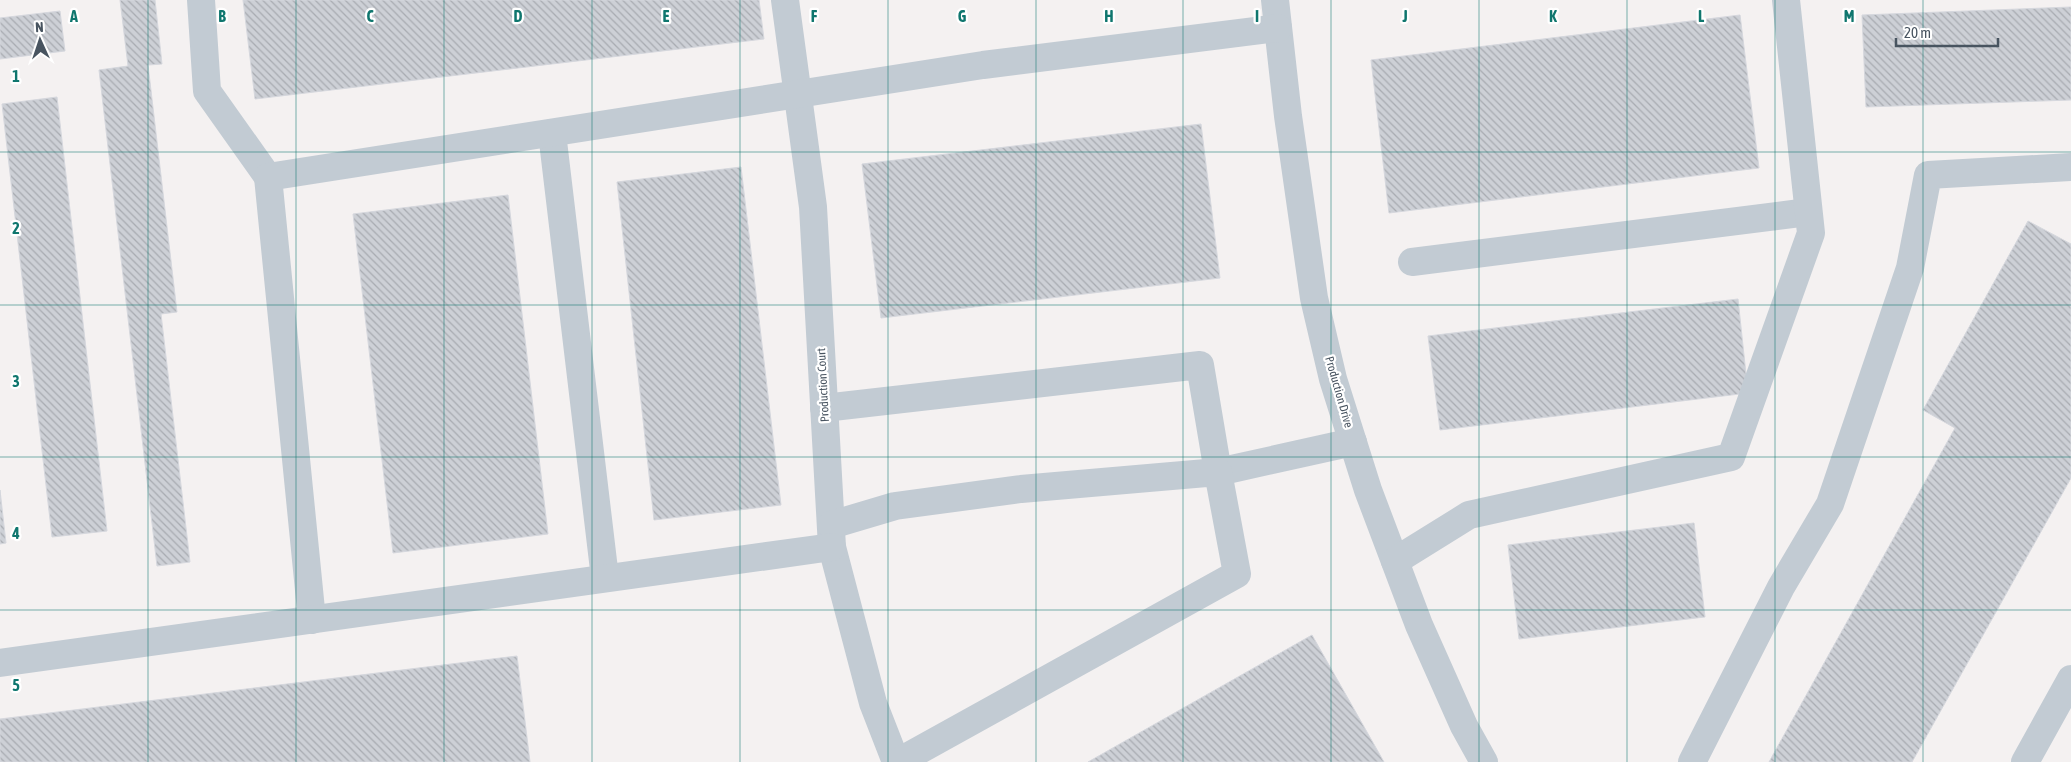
<svg xmlns="http://www.w3.org/2000/svg" width="2071" height="762" font-family="'Asap Condensed',sans-serif">
<defs>
<pattern id="building-back-hatch" width="6" height="6" patternUnits="userSpaceOnUse" patternTransform="scale(1.25)"><rect width="6" height="6" fill="#cdd0d6"/><path d="M-1 5l2 2M0 0l6 6M5-1l2 2" fill="none" stroke="#a8abb1"/></pattern>
</defs>
<rect width="100%" height="100%" fill="#f4f1f1"/>
<g fill="url(#building-back-hatch)" stroke="#d5d7dd">
<polygon points="120,0 155,0 162,64 148,65 177,312 161,314 190,562 157,566 99,70 128,66"/>
<polygon points="243,0 759,0 764,39 255,99"/>
<polygon points="2071,7 2071,100 1866,107 1862,15"/>
<polygon points="60,11 65,51 0,59 0,18"/>
<polygon points="1740,15 1759,168 1389,213 1371,60"/>
<polygon points="57,97 107,531 52,537 2,104"/>
<polygon points="1201,124 1220,278 881,318 862,164"/>
<polygon points="741,167 781,505 654,520 617,182"/>
<polygon points="508,195 548,534 393,553 353,214"/>
<polygon points="2028,221 2071,244 2071,478 1912,762 1769,762 1955,428 1923,410"/>
<polygon points="1738,299 1748,393 1440,430 1428,336"/>
<polygon points="0,490 6,543 0,544"/>
<polygon points="1694,523 1705,617 1519,639 1508,545"/>
<polygon points="1312,635 1384,762 1088,762 1148,728"/>
<polygon points="517,656 530,762 0,762 0,719"/>
</g>
<g fill="none" stroke-linecap="round" stroke-linejoin="round">
<g stroke="#c2cbd3" stroke-width="28">
<polyline points="201,0 207,91 268,177"/>
<polyline points="785,0 813,207 832,547 873,703 896,762"/>
<polyline points="1275,0 1288,116 1314,298 1333,379 1368,490 1419,625 1464,726 1484,762"/>
<polyline points="552,133 605,578"/>
<polyline points="1412,262 1808,212"/>
<polyline points="824,408 1200,365 1218,472 1353,442"/>
<polyline points="831,525 895,506 1021,489 1218,472 1237,574 898,762"/>
<polyline points="1395,561 1469,515 1731,457 1811,233 1786,0"/>
<polyline points="312,620 268,177 983,65 1278,28"/>
<polyline points="0,663 832,547"/>
<polyline points="1692,762 1781,587 1830,504 1910,268 1928,175 2071,167"/>
<polyline points="2025,762 2071,679"/>
</g>
</g>
<path fill="none" stroke="#0f766e" stroke-width="1" stroke-opacity="0.55" d="M148 0V762M296 0V762M444 0V762M592 0V762M740 0V762M888 0V762M1036 0V762M1183 0V762M1331 0V762M1479 0V762M1627 0V762M1775 0V762M1923 0V762M0 152H2071M0 305H2071M0 457H2071M0 610H2071"/>
<g text-anchor="middle" stroke-width="4.5" stroke-linejoin="round" paint-order="stroke">
<g font-size="12" fill="#485460" stroke="#fff">
<text transform="translate(823 385) rotate(-93)" y="4">Production Court</text>
<text transform="translate(1339 392) rotate(74)" y="4">Production Drive</text>
</g>
</g>
<g font-size="16" text-anchor="middle" font-weight="bold" fill="#0f766e" stroke="#fff" stroke-width="4.5" stroke-linejoin="round" paint-order="stroke">
<text x="74" y="22">A</text>
<text x="222" y="22">B</text>
<text x="370" y="22">C</text>
<text x="518" y="22">D</text>
<text x="666" y="22">E</text>
<text x="814" y="22">F</text>
<text x="962" y="22">G</text>
<text x="1109" y="22">H</text>
<text x="1257" y="22">I</text>
<text x="1405" y="22">J</text>
<text x="1553" y="22">K</text>
<text x="1701" y="22">L</text>
<text x="1849" y="22">M</text>
<text x="16" y="82">1</text>
<text x="16" y="234">2</text>
<text x="16" y="387">3</text>
<text x="16" y="539">4</text>
<text x="16" y="691">5</text>
</g>
<g transform="translate(40 40) rotate(357)" stroke="#ffffff" stroke-width="4" paint-order="stroke">
<path d="M0-4L9 19L0 12L-9 19Z" fill="#485460"/>
<text y="-8" font-size="14" font-weight="bold" text-anchor="middle" fill="#485460">N</text>
</g>
<path d="M1896 38v8h102v-8" fill="none" stroke="#485460" stroke-width="2.5"/>
<text x="1904" y="38" font-size="15" fill="#485460" stroke="#ffffff" stroke-width="4" paint-order="stroke">20 m</text>
</svg>
